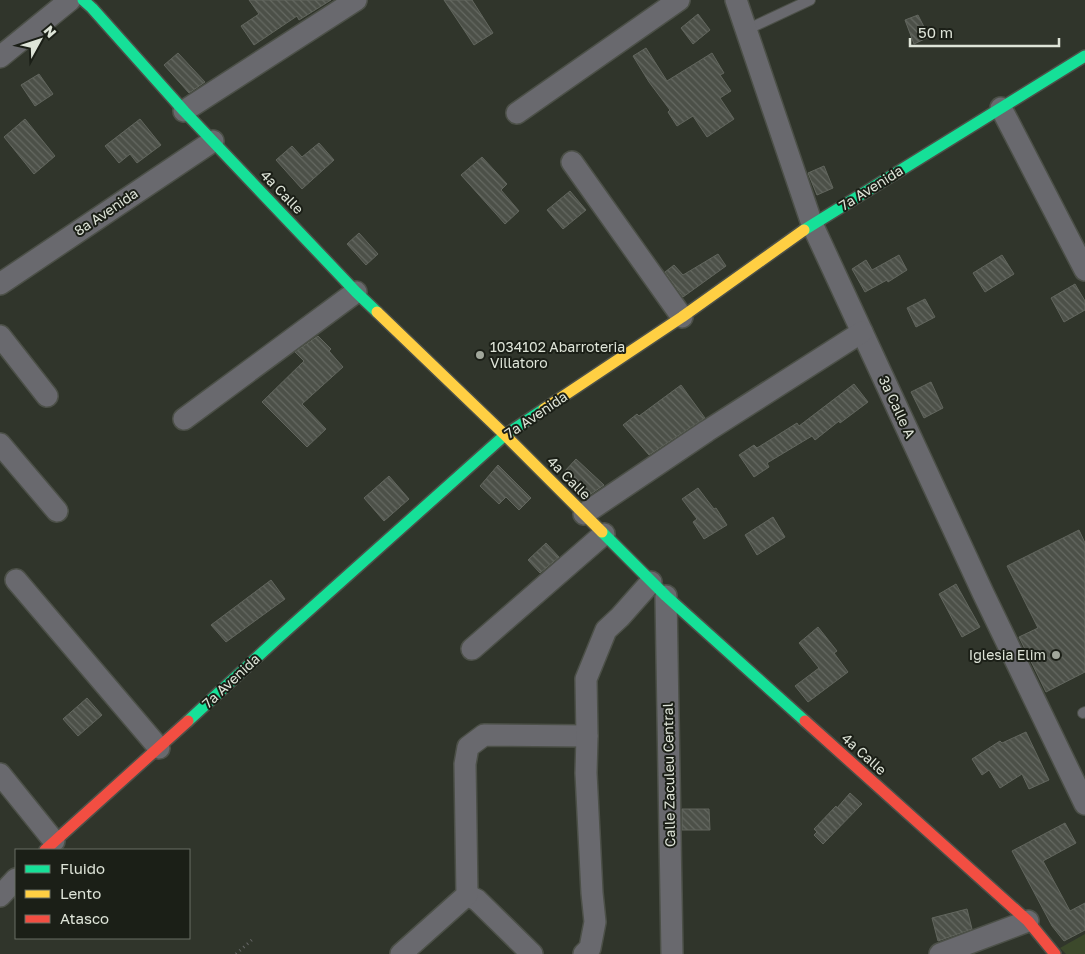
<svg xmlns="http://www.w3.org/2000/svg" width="1085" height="954" font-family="'Golos Text',sans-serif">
<defs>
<pattern id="building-back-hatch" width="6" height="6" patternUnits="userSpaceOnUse" patternTransform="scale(1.25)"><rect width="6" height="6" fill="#4c5048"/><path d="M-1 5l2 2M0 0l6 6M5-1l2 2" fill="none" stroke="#656962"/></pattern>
</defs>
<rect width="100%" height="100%" fill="#30352b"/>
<polygon fill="#3c492b" points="1085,934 1085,954 1066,954 1060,948"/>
<g fill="url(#building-back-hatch)" stroke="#62665e">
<polygon points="249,0 331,0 299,20 297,16 254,45 241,26 259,14"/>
<polygon points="444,0 472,0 493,33 474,45"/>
<polygon points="698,14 710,30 693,44 681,28"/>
<polygon points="918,15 929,37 914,44 905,20"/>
<polygon points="646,48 667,81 712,53 724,73 720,75 731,91 720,98 734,119 707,137 693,116 677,126 668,112 670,110 649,82 633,56"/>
<polygon points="178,53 205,82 189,93 164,65"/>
<polygon points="39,74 53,94 35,106 21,85"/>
<polygon points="25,119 55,156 34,174 4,137"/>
<polygon points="140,119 161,145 137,163 130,154 119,163 105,146"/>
<polygon points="319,143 334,160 302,189 276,160 292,146 302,157"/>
<polygon points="482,157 507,184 501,190 519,211 505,224 461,175"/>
<polygon points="824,166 833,188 817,195 808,173"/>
<polygon points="570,191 586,210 563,229 547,210"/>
<polygon points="359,233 378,254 366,265 347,244"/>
<polygon points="718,254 726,266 683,297 665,272 674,265 683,275"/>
<polygon points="899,255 907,270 888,282 887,280 865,292 852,269 866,260 872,270"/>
<polygon points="1002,255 1014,274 985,292 973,273"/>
<polygon points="1075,284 1085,301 1085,310 1064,322 1051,298"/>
<polygon points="925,299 935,317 916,327 907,308"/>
<polygon points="318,336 331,349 329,351 343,367 302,404 326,429 307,447 262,402 304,361 295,352"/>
<polygon points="931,382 943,408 924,418 911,392"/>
<polygon points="854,384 868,402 840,423 839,421 815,440 812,436 767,463 769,467 754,477 739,455 754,445 757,448 797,423 799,426"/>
<polygon points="681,385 705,418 649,455 623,425 637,414 639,416"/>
<polygon points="576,459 604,485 588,496 564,472"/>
<polygon points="498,465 531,498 519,510 506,497 499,504 480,486"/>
<polygon points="389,476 409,499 384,521 364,498"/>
<polygon points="698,488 714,509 716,508 727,525 704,539 693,522 697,519 682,499"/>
<polygon points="773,517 785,537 757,555 745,535"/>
<polygon points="1079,530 1085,543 1085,672 1046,692 1019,637 1038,628 1007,566"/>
<polygon points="546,543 559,557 540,573 528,560"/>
<polygon points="271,580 285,599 226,642 211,625"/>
<polygon points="956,584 980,627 962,637 939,594"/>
<polygon points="818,627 837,651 834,653 848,672 808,702 795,686 819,668 799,643"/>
<polygon points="87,698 102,715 78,736 63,719"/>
<polygon points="1026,732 1049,780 1029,789 1022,774 1000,788 989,770 982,775 972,759 1000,741 1002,743"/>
<polygon points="850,793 862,804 823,844 814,835 817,832 814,829 836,806 837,808"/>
<polygon points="682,809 709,809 710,830 682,830"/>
<polygon points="1065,823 1076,843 1043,861 1070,911 1085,903 1085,930 1064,941 1052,926 1012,851"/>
<polygon points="967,909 972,929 938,941 932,918"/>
</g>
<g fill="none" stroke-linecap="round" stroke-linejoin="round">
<defs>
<g id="lane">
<polyline points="746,30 810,0"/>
<polyline points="1083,713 1085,712"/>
</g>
<g id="street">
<polyline points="736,0 812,224 983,593 1085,804"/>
<polyline points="0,57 70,0"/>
<polyline points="1001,108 1085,270"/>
<polyline points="184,111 356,0"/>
<polyline points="517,113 679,0"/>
<polyline points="572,162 682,317"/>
<polyline points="0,284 213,141"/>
<polyline points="0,336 47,396"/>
<polyline points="184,419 356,292"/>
<polyline points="0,444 57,511"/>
<polyline points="584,514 707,431 862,332"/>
<polyline points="16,580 159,748"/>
<polyline points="666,596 672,954"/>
<polyline points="472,649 604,534"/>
<polyline points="0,774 54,841"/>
<polyline points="467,895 477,900 532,954"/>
<polyline points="0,896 16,879"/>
<polyline points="401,954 467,895 465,764 468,747 484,735 587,736"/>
<polyline points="584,954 590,948 595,922 592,893 586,773 587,736 586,679 606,630 620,617 651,582"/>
<polyline points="940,954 1028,921"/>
</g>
<g id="fast">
<polyline points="83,0 92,8 184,111 356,292 377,312"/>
<polyline points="804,230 1085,56"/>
<polyline points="602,532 666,596 805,721"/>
<polyline points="188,721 279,637 505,435 544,409"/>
</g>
<g id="slow">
<polyline points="377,312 505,435 602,532"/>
<polyline points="544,409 682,317 804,230"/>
</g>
<g id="jam">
<polyline points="805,721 1028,921 1055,954"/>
<polyline points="45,850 188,721"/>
</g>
</defs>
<use href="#lane" stroke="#4c5048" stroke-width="12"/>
<use href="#street" stroke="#4c5048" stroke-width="24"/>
<use href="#fast" stroke="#4c5048" stroke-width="14"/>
<use href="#slow" stroke="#4c5048" stroke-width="14"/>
<use href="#jam" stroke="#4c5048" stroke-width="14"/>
<polyline stroke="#666767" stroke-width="3" stroke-dasharray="1 4" stroke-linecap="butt" points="236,954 254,938"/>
<use href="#lane" stroke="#69696e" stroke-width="10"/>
<use href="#street" stroke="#69696e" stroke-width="21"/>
<use href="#fast" stroke="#16e098" stroke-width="11"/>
<use href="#slow" stroke="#ffcf43" stroke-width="11"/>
<use href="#jam" stroke="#f24e42" stroke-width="11"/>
</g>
<g fill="#a1a79b" stroke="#1b1f17" stroke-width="2">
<circle cx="480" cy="355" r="5"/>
<circle cx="1056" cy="655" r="5"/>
</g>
<g text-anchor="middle" stroke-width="4" stroke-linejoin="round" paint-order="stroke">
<g font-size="14" fill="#dee4d8" stroke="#1b1f17">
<text transform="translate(871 188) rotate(-32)" y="5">7a Avenida</text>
<text transform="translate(282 192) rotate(46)" y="5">4a Calle</text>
<text transform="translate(106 212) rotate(-34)" y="5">8a Avenida</text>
<text transform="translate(897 407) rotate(65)" y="5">3a Calle A</text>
<text transform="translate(536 415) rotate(-34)" y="5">7a Avenida</text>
<text transform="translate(569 478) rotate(45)" y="5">4a Calle</text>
<text transform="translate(231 681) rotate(-43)" y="5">7a Avenida</text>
<text transform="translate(864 754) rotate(42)" y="5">4a Calle</text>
<text transform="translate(669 775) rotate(-91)" y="5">Calle Zaculeu Central</text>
</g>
<g font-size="14" fill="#dee4d8" stroke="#1b1f17" text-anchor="start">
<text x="490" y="352">1034102 Abarroteria<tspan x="490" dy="16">Villatoro</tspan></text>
<text x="1046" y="660" text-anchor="end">Iglesia Elim</text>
</g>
</g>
<rect x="15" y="849" width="175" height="90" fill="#1b1f17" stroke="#696e64"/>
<rect x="25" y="865" width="25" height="8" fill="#16e098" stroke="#696e64"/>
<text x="60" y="874" font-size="15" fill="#dee4d8">Fluido</text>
<rect x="25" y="890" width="25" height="8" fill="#ffcf43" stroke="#696e64"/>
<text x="60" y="899" font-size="15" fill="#dee4d8">Lento</text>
<rect x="25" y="915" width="25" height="8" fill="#f24e42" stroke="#696e64"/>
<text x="60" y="924" font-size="15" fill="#dee4d8">Atasco</text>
<g transform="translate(40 40) rotate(50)" stroke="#1b1f17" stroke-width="4" paint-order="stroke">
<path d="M0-4L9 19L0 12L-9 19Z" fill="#dee4d8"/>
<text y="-8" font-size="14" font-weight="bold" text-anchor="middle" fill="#dee4d8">N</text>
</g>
<path d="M910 38v8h149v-8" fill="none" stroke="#dee4d8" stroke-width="2.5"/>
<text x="918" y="38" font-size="15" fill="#dee4d8" stroke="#1b1f17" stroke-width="4" paint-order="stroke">50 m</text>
</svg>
